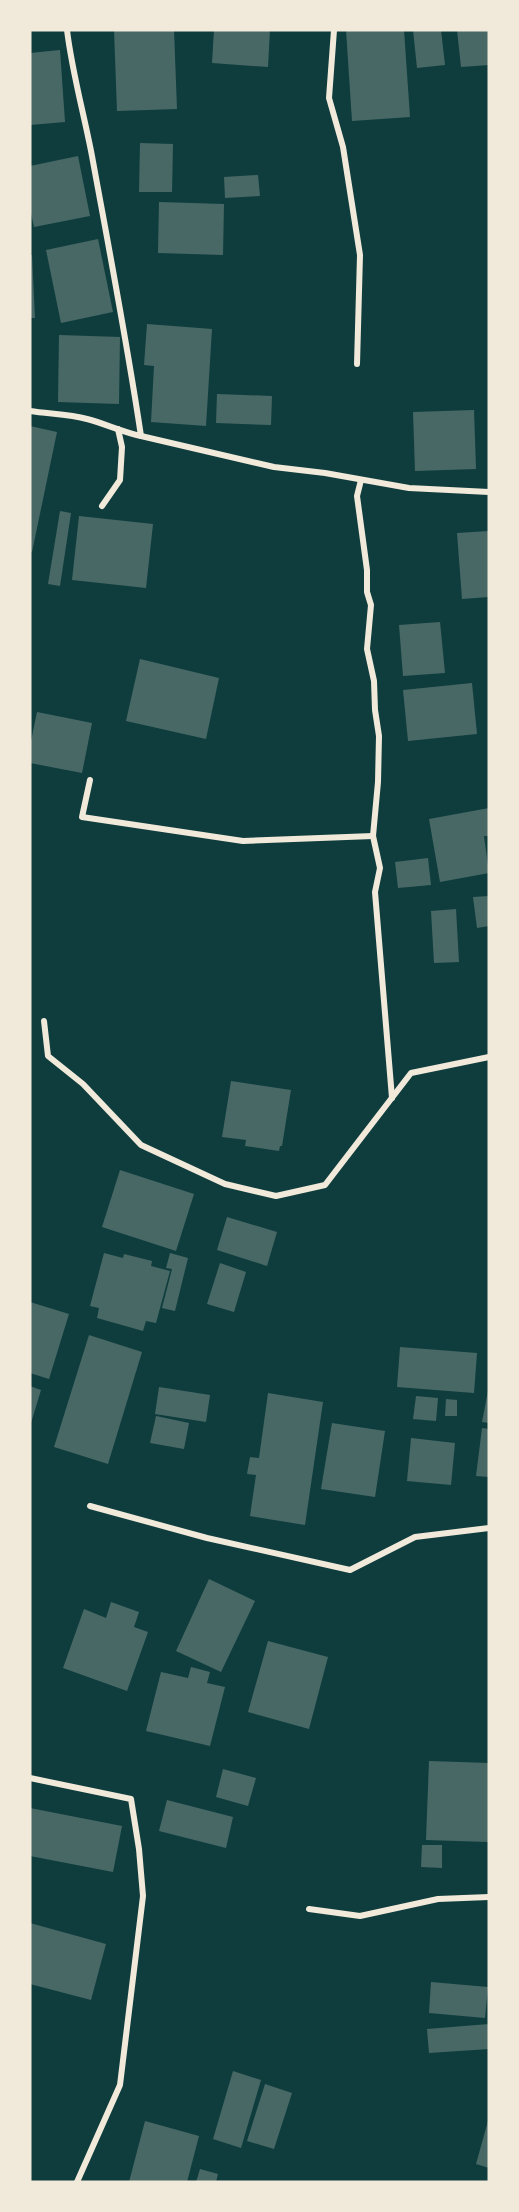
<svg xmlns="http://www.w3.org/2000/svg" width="519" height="2212" font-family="'Archivo Narrow',sans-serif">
<rect width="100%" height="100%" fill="#0f3d3e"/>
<g fill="#486865">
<polygon points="114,30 174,30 177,109 117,111"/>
<polygon points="214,30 270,30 268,67 212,63"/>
<polygon points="346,30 404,30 410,117 352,121"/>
<polygon points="413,30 441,30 445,65 417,68"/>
<polygon points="457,30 489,30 489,65 461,67"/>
<polygon points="60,50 65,122 30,125 30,53"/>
<polygon points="140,143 173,144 172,192 139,192"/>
<polygon points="78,156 90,216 34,227 30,209 30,166"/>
<polygon points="258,175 260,196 225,198 224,177"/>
<polygon points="159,202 224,204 223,255 158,253"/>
<polygon points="98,239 113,312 61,323 46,250"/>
<polygon points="30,255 32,255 35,318 30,318"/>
<polygon points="147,324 212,329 206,426 151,422 154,366 144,365"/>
<polygon points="59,335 120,337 119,404 58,402"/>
<polygon points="217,394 272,396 271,425 216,423"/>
<polygon points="474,410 476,469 415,471 413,412"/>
<polygon points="30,426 57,432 32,552 30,551"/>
<polygon points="60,511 71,513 60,586 48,584"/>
<polygon points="79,516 153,524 146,588 72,580"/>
<polygon points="489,531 489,597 462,599 457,533"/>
<polygon points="440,622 445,673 403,676 399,625"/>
<polygon points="140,659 219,678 206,739 126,721"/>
<polygon points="472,683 477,734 408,741 403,690"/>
<polygon points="37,712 92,723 82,773 30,763 30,746"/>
<polygon points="489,808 489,836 484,836 489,873 440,882 429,819"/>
<polygon points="428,858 431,885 398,888 395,862"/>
<polygon points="489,896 489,926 477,928 473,897"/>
<polygon points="456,909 459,962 434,963 431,911"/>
<polygon points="231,1081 291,1090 282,1146 280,1146 279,1151 245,1146 246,1140 222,1137"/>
<polygon points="120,1170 194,1194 176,1251 102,1227"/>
<polygon points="227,1217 277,1232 267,1266 217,1250"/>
<polygon points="104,1253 123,1258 124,1254 152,1261 151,1266 170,1271 156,1323 146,1321 143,1331 97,1318 99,1308 90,1306"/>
<polygon points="170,1253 188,1258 175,1311 162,1308 172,1269 166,1268"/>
<polygon points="220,1263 246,1272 234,1312 207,1304"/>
<polygon points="30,1302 69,1314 49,1379 30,1373"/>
<polygon points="89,1335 142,1352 108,1464 54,1447"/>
<polygon points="400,1347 477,1353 474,1393 397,1387"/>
<polygon points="30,1386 41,1390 31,1423 30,1423"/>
<polygon points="159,1387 210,1395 206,1422 155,1414"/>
<polygon points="488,1391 489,1391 489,1423 482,1422"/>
<polygon points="268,1393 323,1402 305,1525 250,1516 256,1475 247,1474 250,1457 259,1458"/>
<polygon points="416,1396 438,1398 436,1421 413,1419"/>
<polygon points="446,1399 457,1400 457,1416 445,1416"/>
<polygon points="156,1416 189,1423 184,1449 150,1443"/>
<polygon points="332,1423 385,1431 375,1497 321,1489"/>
<polygon points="482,1428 489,1429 489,1477 476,1476"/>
<polygon points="411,1438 455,1443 451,1485 407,1481"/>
<polygon points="209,1579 255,1601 221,1672 176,1651"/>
<polygon points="111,1602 139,1612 134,1627 148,1632 127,1691 63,1668 84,1609 106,1618"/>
<polygon points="268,1641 328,1657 309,1729 248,1712"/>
<polygon points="191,1667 210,1672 207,1683 225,1687 210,1746 146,1731 161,1672 188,1678"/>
<polygon points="429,1761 489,1763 488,1842 426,1840"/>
<polygon points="223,1769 256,1778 248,1806 216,1797"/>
<polygon points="167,1800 233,1817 226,1848 159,1831"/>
<polygon points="30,1808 122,1826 113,1872 30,1856"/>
<polygon points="422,1845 442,1845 442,1868 421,1867"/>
<polygon points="30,1923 106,1944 91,2000 30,1984"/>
<polygon points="431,1982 488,1987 485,2018 429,2013"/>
<polygon points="489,2024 489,2049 429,2053 427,2029"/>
<polygon points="233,2071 261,2080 241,2148 213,2139"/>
<polygon points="265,2084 292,2093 274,2149 247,2141"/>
<polygon points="145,2121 199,2136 187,2182 129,2182"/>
<polygon points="488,2121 489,2121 489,2168 476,2164"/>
<polygon points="200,2169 218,2174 216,2182 196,2182"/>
</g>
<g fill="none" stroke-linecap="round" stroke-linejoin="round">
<g stroke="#f1e9da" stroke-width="6">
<polyline points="334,30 329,98 343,147 360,255 357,364"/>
<path d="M30 411C49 414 69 414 87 419 106 424 122 432 141 436 127 342 109 249 92 156 84 114 72 72 67 30"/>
<polyline points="141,436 274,467 325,473 409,488 489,492"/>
<polyline points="361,480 357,496 367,570 367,592 371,605 367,649 374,681 375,710 379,736 378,782 373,836 380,868 375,892 392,1098"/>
<polyline points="102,506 120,480 122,447 118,429"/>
<polyline points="90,780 82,817 243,841 373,836"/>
<polyline points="44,1021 48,1056 83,1084 141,1145 225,1184 276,1196 325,1185 411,1073 489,1057"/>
<polyline points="90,1506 207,1538 350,1570 415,1537 489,1528"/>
<polyline points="30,1778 131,1799 139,1849 143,1896 120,2085 77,2182"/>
<polyline points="309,1909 360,1916 438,1899 489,1897"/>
</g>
</g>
<rect width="519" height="2212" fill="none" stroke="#f1e9da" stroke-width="63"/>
</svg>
